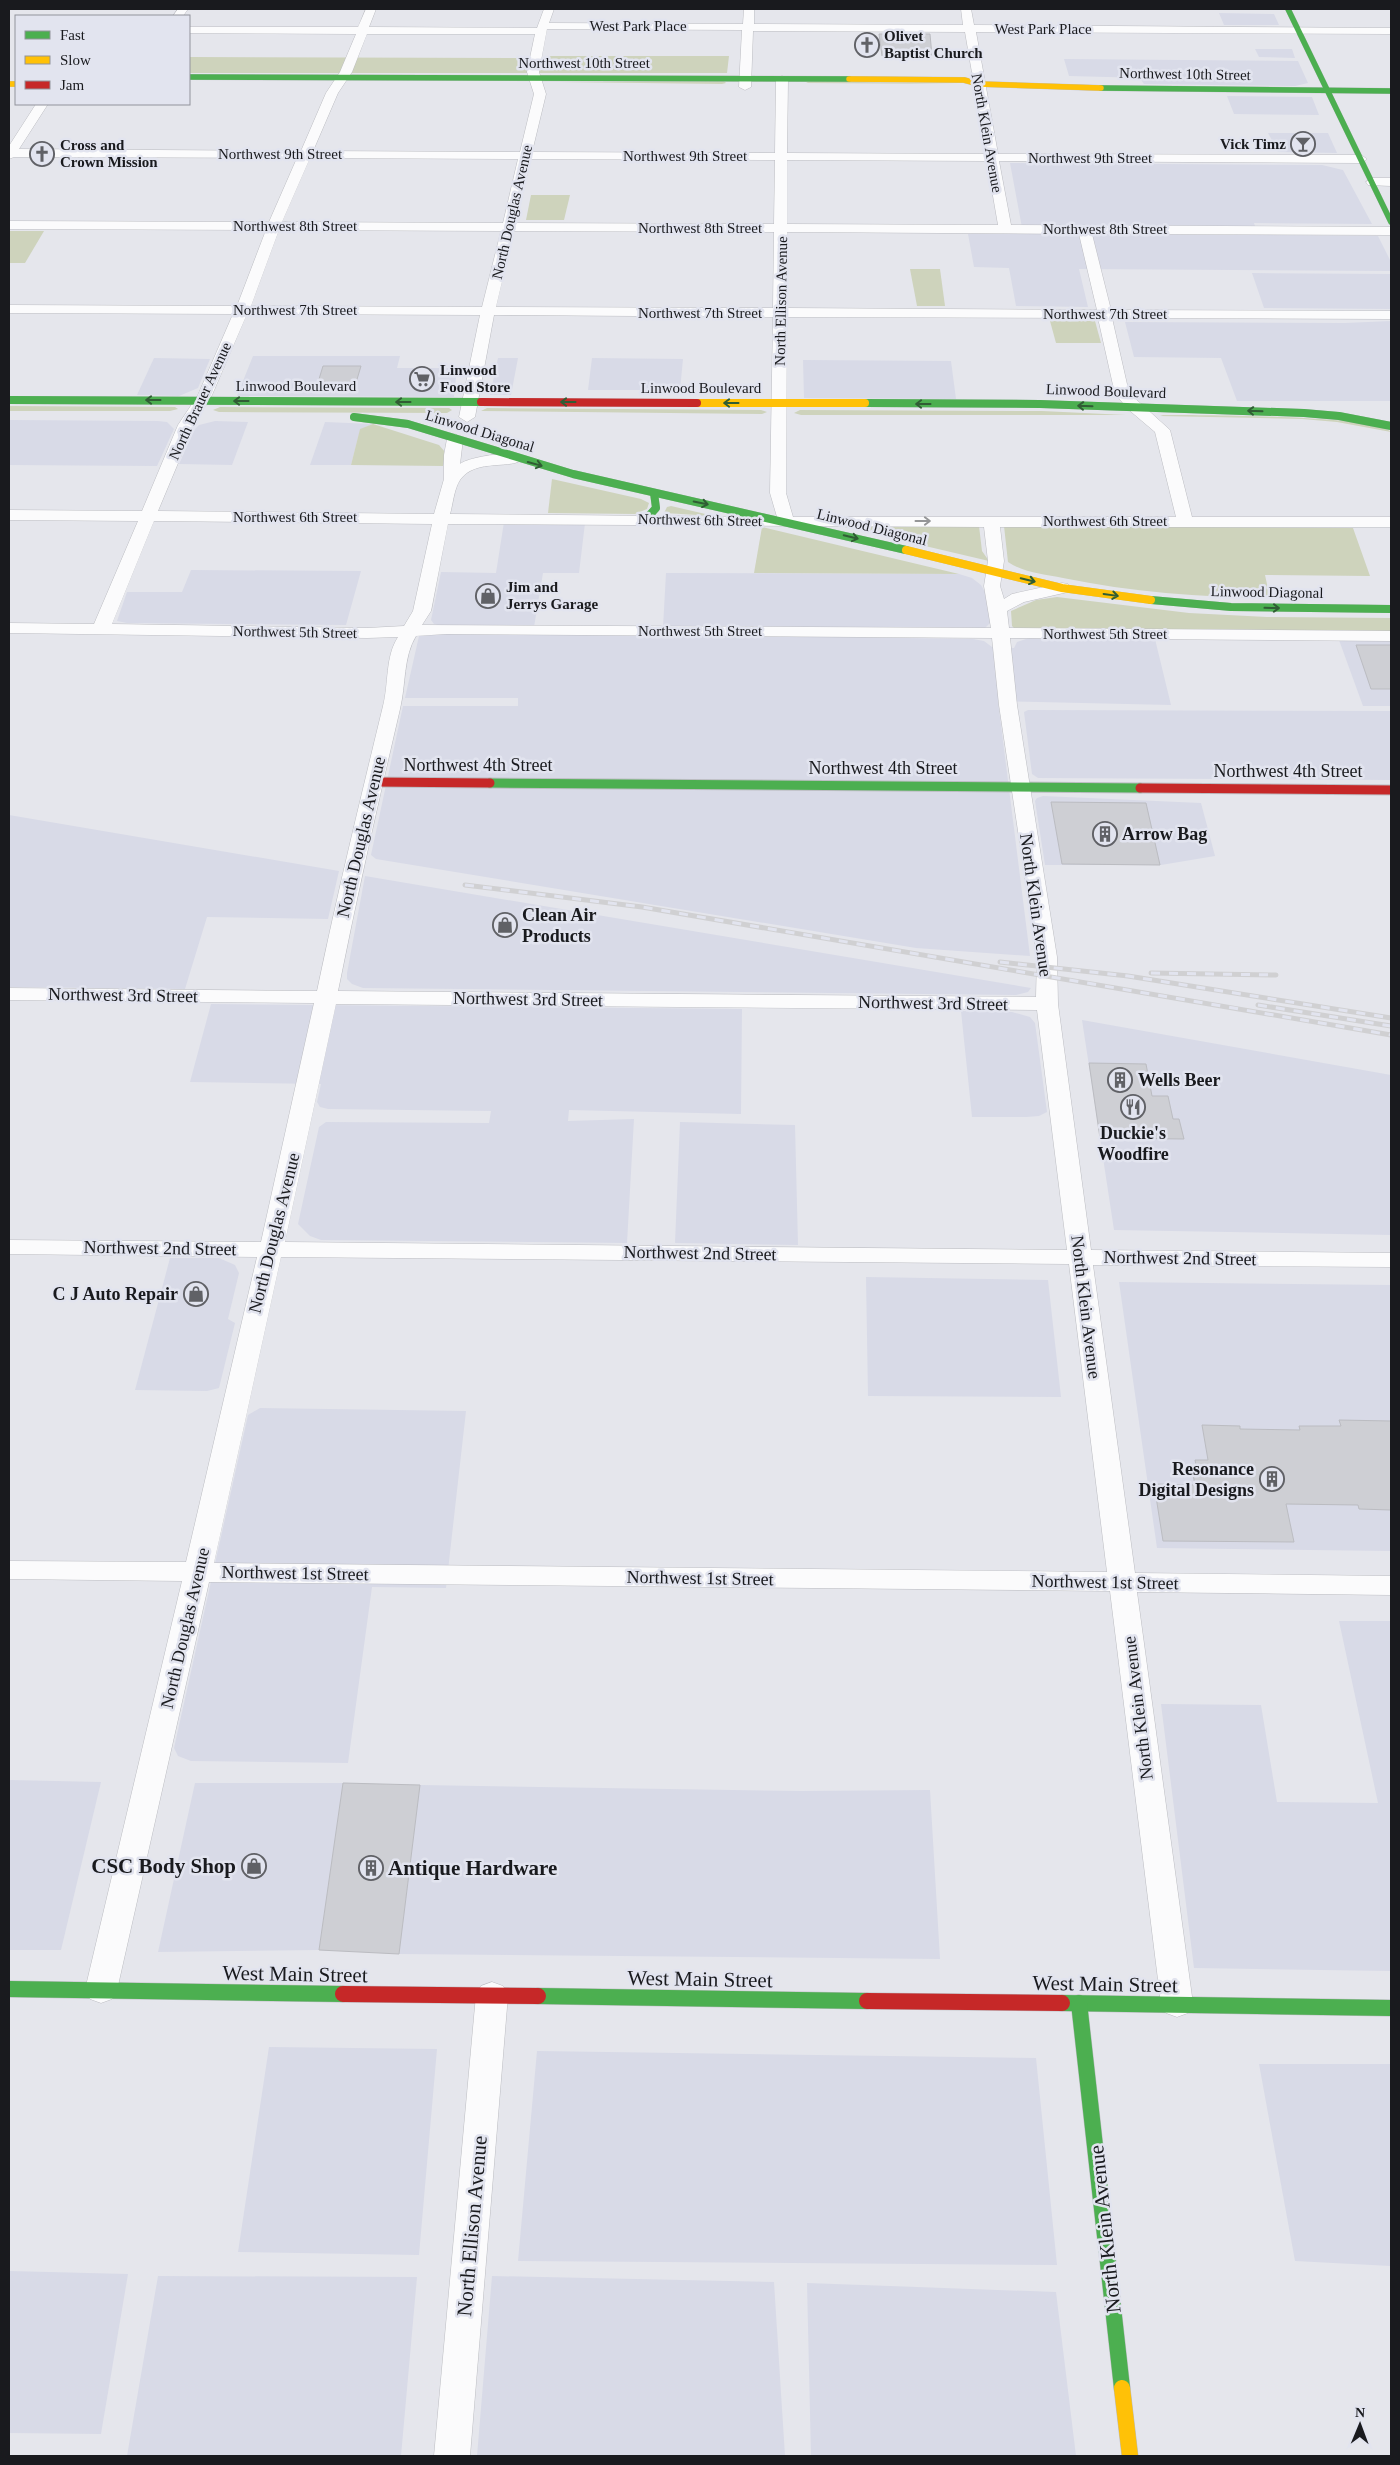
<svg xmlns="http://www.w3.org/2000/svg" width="1400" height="2465" font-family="Georgia,serif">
<rect width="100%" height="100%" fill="#e5e6ec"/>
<g fill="#d8dae7">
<polygon points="1219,13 1274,14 1279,25 1224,25"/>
<polygon points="1255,49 1292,49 1295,58 1259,57"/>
<polygon points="1064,59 1298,61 1308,83 1295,86 1144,84 1141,80 1145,78 1069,76"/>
<polygon points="1227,96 1312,97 1319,115 1234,114"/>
<polygon points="1268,133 1328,133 1337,153 1278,152"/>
<polygon points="1010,163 1322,165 1343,170 1372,224 1254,223 1258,235 1378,236 1391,262 1391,271 1079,269 1088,307 1016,306 1009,268 974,267 968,234 1023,233"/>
<polygon points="1252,273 1391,274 1391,309 1264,308"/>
<polygon points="1391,321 1391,401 1237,401 1221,358 1134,357 1125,322 1345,323"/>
<polygon points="253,356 400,356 397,368 457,368 454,397 237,396"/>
<polygon points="154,358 210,359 198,388 179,396 137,395"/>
<polygon points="498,358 518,358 511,395 490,395"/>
<polygon points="592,358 683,359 680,390 588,390"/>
<polygon points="803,360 951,361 956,399 804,398"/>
<polygon points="10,420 158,421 167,422 174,429 157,466 9,465"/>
<polygon points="215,421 248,422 232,465 179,464 194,430 199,425"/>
<polygon points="325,422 373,424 360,430 351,465 310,465"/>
<polygon points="504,522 585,523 579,573 543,573 534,627 442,626 434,624 431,620 441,572 496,573"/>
<polygon points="191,570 361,571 346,625 127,623 117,621 127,592 182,592"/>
<polygon points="666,573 959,574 972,578 981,585 985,592 990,623 985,628 841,629 841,637 973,639 984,641 992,647 1014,648 1017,642 1029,638 1155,639 1171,705 998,701 1030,956 916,948 376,859 371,855 403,706 518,706 518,698 405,698 419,636 424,634 663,627"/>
<polygon points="1339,640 1391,641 1391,706 1363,706"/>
<polygon points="1028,710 1391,711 1391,780 1038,778 1032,774 1024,712"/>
<polygon points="1043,796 1201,803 1215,856 1161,865 1045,865 1035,801 1037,798"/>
<polygon points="9,815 339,871 328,919 207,917 185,989 9,987"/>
<polygon points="365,876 1031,988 1028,992 1016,995 363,988 352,984 347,979 347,973"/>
<polygon points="211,1004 742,1009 741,1114 569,1110 568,1121 634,1119 627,1243 321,1240 310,1236 298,1224 319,1127 326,1122 489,1123 491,1111 328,1109 320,1107 317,1102 321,1084 190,1082"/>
<polygon points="961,1011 1012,1012 1030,1017 1035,1023 1047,1112 1039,1116 1026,1117 972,1117"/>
<polygon points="1082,1020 1391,1075 1391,1235 1114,1230"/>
<polygon points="680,1122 795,1125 798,1245 675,1243"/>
<polygon points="170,1258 219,1258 235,1265 239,1273 228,1319 235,1323 219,1388 207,1391 135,1390"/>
<polygon points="866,1277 1048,1280 1061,1397 868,1396"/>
<polygon points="1119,1282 1391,1285 1391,1551 1157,1548"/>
<polygon points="260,1408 466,1411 446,1588 372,1587 348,1763 191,1761 178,1756 174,1748 248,1415"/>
<polygon points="1339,1621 1391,1621 1391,1971 1194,1968 1161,1704 1261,1705 1277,1802 1378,1803"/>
<polygon points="9,1780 101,1782 61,1950 9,1950"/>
<polygon points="195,1783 343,1783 319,1950 158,1952"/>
<polygon points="420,1785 801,1791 930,1790 940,1959 399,1954"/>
<polygon points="269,2047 437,2049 419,2255 238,2252"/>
<polygon points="537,2051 1036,2058 1057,2265 518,2261"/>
<polygon points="1259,2064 1391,2064 1391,2266 1295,2261"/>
<polygon points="9,2271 128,2274 101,2434 9,2433"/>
<polygon points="158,2276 417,2277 401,2456 127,2456"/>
<polygon points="492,2276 774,2282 785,2456 477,2456"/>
<polygon points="807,2283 1056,2292 1076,2456 811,2456"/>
</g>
<g fill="#ced3bc">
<polygon points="547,56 729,56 727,73 189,73 189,57 546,58"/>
<polygon points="724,81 726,83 722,84 558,82"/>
<polygon points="810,81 958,84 806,83"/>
<polygon points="531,195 570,195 564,220 526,220"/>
<polygon points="9,231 44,231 25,263 9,263"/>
<polygon points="910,269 940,269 945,306 917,306"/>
<polygon points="1050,321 1095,321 1101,343 1056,343"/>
<polygon points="9,406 175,407 178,409 170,411 9,411"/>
<polygon points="220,407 449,408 452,410 447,413 219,412 213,410"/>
<polygon points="487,408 761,410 767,412 762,414 481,411"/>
<polygon points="800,410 1042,411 1126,415 801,415 794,413"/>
<path d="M1163 415C1196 415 1375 415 1391 432L1337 422 1302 419 1160 416Z"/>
<polygon points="373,424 439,445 445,452 443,466 351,465 360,429"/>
<polygon points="552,479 641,499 649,503 647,509 635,514 548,513"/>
<polygon points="671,506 714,516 664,513 667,507"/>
<polygon points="840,526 979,526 982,551 989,561"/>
<path d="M1004 526 1353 528 1370 576 1265 575 1270 598C1200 597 1131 592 1063 578 1044 574 1024 573 1008 562Z"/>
<polygon points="762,527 959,574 754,573"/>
<polygon points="1057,597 1189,613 1267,617 1391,618 1391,632 1015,629 1012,626 1011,611 1036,600"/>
</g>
<g fill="#cecfd4" stroke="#bbbcc1">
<polygon points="879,34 930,34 932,56 882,56"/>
<polygon points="323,366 361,366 355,386 347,389 316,389"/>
<polygon points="1356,645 1391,645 1391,689 1371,689"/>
<polygon points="1051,802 1146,803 1160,865 1062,864"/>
<polygon points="1089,1063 1146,1064 1152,1096 1168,1096 1173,1119 1179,1119 1184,1139 1100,1138"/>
<polygon points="1339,1420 1391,1421 1391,1510 1359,1509 1358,1505 1286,1504 1294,1542 1163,1541 1154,1484 1195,1485 1193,1474 1198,1474 1195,1460 1208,1460 1202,1425 1240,1426 1240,1429 1300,1430 1299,1426 1341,1426"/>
<polygon points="343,1783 420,1785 399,1954 319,1950"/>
</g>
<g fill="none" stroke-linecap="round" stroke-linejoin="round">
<defs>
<g id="street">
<polygon points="178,9 188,9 183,16 173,16"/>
<path d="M366 9H376L369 27 537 28 544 9H554L549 23 743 24 744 9H754V24L963 25 961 9H971L974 25 1391 28V34L976 32 998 154 1361 155 1367 159 1361 163 999 161 1011 225 1391 227V235L1092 234 1111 310 1391 311V319L1112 318 1129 393 1170 430 1192 517H1391V527H1000L1004 561 1000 586 1004 599 1012 594 1062 583 1068 584 1070 588 1068 592 1024 602 1007 611 1009 628 1391 631V641L1010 638 1017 705 1057 957 1058 1004 1091 1250 1391 1253V1267L1093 1265 1135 1573 1391 1576V1595L1137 1592 1193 2004 1188 2013 1177 2017 1166 2013 1161 2004 1110 1591 209 1582 117 1990 112 1999 101 2003 90 1999 85 1990 182 1581 9 1579V1561L186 1562 257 1257 9 1254V1240L261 1242 314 1003 9 1000V988L317 991C337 895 360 801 383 706 389 683 385 657 398 637L367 638 9 633V623L94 624 138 521 9 520V510L142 511 178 425 198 395 233 314 9 313V305L237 306 266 230 9 229V221L269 222 297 158 14 157 9 159V146L36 104H48L19 149 301 151 326 93 340 72 356 34 189 33V27H358ZM547 29 742 30 739 87 745 90 751 87 753 31 965 32 986 154 787 153 788 79 782 76 776 79 775 153 532 152 546 94 539 72ZM367 34H535L527 72 534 94 520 152 313 151 338 93 352 72ZM310 158 518 159 503 223 282 222ZM531 159 775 160 774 224 516 223ZM787 160 987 161 998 225 787 224ZM279 230 501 231 482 307 251 306ZM514 231 774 232 773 308 496 307ZM787 232 1079 234 1097 310 787 308ZM247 314 480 315 459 417 467 422 475 417 494 315 773 317 770 493 777 517 450 514C453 504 454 489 460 480 476 457 514 471 523 458 517 449 468 457 460 464L463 439 455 434 447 439 444 455V479L434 514 158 511 194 425 212 395ZM787 317 1098 318 1115 394 1129 410 1155 432 1176 517H793L786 493ZM154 521 432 524 413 611 404 626 367 628 112 624ZM448 524 984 527 988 561 984 586 991 628 422 625 431 611ZM446 634 992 638 999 705 1037 957 1036 997 338 991C357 896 378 803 400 709 406 685 403 657 416 636ZM336 1004 1037 1010 1067 1250 285 1242ZM281 1257 1069 1264 1107 1572 214 1563Z"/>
<polygon points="1372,178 1391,178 1391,186 1368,185 1366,182"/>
<polygon points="492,1982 503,1986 508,1995 470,2456 434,2456 476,1995 481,1986"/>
</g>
<g id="fast-far3">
<polyline points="1288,9 1391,222"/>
<polyline points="189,77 849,79"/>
<polyline points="1101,88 1391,91"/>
</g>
<g id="fast-far2">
<polyline points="9,400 481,402"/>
<polyline points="865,403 1040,404 1304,413 1339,416 1391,426"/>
<polyline points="354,417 408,424 573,474 906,550"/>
<polyline points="646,519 656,508 654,493"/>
<polyline points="1151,600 1231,607 1391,609"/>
</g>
<polyline id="fast-far1" points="490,783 1140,788"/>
<g id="fast">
<polyline points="9,1989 343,1994"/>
<polyline points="538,1996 867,2001"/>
<polyline points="1062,2003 1391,2008"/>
<polyline points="1079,2003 1122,2388"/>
</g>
<g id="slow-far2">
<polyline points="849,79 964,80 979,84 1101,88"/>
<polyline points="9,84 16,84"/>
</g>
<g id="slow-far1">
<polyline points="697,403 865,403"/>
<polyline points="906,550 1062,588 1151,600"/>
</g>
<polyline id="slow" points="1122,2388 1130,2456"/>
<polyline id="jam-far2" points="481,402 697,403"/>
<g id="jam-far1">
<polyline points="374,782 490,783"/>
<polyline points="1140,788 1391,790"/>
</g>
<g id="jam">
<polyline points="343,1994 538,1996"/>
<polyline points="867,2001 1062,2003"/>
</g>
</defs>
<use href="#street" stroke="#bcbdc2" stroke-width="1"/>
<use href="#fast-far3" stroke="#bcbdc2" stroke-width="6"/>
<use href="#fast-far2" stroke="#bcbdc2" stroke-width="8"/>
<use href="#fast-far1" stroke="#bcbdc2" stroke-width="11"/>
<use href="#fast" stroke="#bcbdc2" stroke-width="17"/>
<use href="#slow-far2" stroke="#bcbdc2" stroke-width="6"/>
<use href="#slow-far1" stroke="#bcbdc2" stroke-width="8"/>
<use href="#slow" stroke="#bcbdc2" stroke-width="17"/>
<use href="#jam-far2" stroke="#bcbdc2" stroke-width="8"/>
<use href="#jam-far1" stroke="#bcbdc2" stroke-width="11"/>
<use href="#jam" stroke="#bcbdc2" stroke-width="17"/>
<use href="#street" fill="#fbfbfc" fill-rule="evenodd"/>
<use href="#fast-far3" stroke="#4caf50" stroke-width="5.5"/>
<use href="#fast-far2" stroke="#4caf50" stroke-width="8"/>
<use href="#fast-far1" stroke="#4caf50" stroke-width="9"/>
<use href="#fast" stroke="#4caf50" stroke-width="16"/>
<use href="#slow-far2" stroke="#ffc107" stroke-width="5.5"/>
<use href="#slow-far1" stroke="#ffc107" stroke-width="8"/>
<use href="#slow" stroke="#ffc107" stroke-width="16"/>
<use href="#jam-far2" stroke="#c62828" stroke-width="8"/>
<use href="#jam-far1" stroke="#c62828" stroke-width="9"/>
<use href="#jam" stroke="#c62828" stroke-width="16"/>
<defs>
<g id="rail">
<polyline points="465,885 642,907 1391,1035"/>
<polyline points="1000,962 1128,976 1391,1018"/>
<polyline points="1151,973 1276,975"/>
<polyline points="1258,1005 1391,1026"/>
</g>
</defs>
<use href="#rail" stroke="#d0d0d2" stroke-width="5"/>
<use href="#rail" stroke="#e2e4ef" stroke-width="3" stroke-dasharray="9" stroke-linecap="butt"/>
</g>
<defs><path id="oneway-shaft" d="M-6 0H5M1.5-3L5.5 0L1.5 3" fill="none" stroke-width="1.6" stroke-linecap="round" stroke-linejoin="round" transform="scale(1.25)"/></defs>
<g stroke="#305d34">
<use href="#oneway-shaft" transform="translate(153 400) rotate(-180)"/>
<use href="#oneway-shaft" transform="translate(241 401) rotate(-180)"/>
<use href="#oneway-shaft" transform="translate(403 402) rotate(-180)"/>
<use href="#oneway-shaft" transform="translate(568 402) rotate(-180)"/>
<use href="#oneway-shaft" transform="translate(731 403) rotate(-180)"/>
<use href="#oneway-shaft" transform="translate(923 404) rotate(-180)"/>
<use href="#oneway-shaft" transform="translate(1085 406) rotate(-178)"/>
<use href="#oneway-shaft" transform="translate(1255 411) rotate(-178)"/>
<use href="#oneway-shaft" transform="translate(535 464) rotate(15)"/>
<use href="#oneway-shaft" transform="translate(701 503) rotate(12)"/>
<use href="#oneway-shaft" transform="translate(851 537) rotate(14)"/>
<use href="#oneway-shaft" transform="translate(1028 580) rotate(13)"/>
<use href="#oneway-shaft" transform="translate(1111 595) rotate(8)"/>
<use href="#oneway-shaft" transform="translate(1272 608) rotate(1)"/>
</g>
<use stroke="#959698" href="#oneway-shaft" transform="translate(923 521)"/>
<defs>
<symbol id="church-ring" viewBox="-11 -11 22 22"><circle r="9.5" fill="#e2e4ef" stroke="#606166" stroke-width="1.5"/><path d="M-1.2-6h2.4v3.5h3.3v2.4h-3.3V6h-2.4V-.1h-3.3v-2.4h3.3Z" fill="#606166"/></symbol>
<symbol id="bar-ring" viewBox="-11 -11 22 22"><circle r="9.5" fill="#e2e4ef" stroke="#606166" stroke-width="1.5"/><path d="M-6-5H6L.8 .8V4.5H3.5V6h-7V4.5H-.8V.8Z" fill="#606166"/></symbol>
<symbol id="supermarket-ring" viewBox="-11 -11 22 22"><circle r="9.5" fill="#e2e4ef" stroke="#606166" stroke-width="1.5"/><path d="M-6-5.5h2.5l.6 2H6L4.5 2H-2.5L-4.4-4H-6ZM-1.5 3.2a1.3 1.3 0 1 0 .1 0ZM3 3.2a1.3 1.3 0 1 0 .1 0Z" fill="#606166"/></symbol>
<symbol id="shop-ring" viewBox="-11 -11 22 22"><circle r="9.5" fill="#e2e4ef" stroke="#606166" stroke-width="1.5"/><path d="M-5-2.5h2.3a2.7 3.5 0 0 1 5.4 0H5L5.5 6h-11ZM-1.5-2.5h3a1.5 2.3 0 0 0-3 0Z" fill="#606166"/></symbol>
<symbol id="building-ring" viewBox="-11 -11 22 22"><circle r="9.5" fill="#e2e4ef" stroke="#606166" stroke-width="1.5"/><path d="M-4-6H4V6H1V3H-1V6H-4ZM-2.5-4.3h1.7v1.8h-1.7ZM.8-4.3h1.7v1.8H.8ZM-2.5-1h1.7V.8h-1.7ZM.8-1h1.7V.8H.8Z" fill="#606166"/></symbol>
<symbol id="restaurant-ring" viewBox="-11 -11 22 22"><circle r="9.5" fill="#e2e4ef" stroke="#606166" stroke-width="1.5"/><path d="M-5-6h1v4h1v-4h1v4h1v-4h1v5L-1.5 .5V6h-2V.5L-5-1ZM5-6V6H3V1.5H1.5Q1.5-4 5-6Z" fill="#606166"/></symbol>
</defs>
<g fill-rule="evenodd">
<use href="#church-ring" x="853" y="31" width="28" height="28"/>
<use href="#bar-ring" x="1289" y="130" width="28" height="28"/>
<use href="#church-ring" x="28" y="140" width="28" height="28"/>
<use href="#supermarket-ring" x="408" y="365" width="28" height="28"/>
<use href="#shop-ring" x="474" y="582" width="28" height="28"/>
<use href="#building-ring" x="1091" y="820" width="28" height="28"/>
<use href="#shop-ring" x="491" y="911" width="28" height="28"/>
<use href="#building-ring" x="1106" y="1066" width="28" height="28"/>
<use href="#restaurant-ring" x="1119" y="1093" width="28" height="28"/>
<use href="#shop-ring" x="182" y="1280" width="28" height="28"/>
<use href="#building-ring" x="1258" y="1465" width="28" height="28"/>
<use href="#shop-ring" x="240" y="1852" width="28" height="28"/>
<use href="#building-ring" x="357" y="1854" width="28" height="28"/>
</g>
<g text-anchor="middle" stroke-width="5" stroke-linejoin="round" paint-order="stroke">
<g font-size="15" fill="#191a1e" stroke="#e2e4ef">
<text x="638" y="31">West Park Place</text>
<text x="1043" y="34">West Park Place</text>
<text x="584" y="68">Northwest 10th Street</text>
<text transform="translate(1185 74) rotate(1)" y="5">Northwest 10th Street</text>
<text transform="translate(987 133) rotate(80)" y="5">North Klein Avenue</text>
<text x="280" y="159">Northwest 9th Street</text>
<text x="685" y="161">Northwest 9th Street</text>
<text x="1090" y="163">Northwest 9th Street</text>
<text transform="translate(512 212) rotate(-77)" y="5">North Douglas Avenue</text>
<text x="295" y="231">Northwest 8th Street</text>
<text x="700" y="233">Northwest 8th Street</text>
<text x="1105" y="234">Northwest 8th Street</text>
<text transform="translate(781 301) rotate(-89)" y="5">North Ellison Avenue</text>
<text x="295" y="315">Northwest 7th Street</text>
<text x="700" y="318">Northwest 7th Street</text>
<text x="1105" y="319">Northwest 7th Street</text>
<text x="296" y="391">Linwood Boulevard</text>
<text x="701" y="393">Linwood Boulevard</text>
<text transform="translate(1106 391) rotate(2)" y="5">Linwood Boulevard</text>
<text transform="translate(200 401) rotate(-65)" y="5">North Brauer Avenue</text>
<text transform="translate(480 431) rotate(17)" y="5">Linwood Diagonal</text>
<text x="295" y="522">Northwest 6th Street</text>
<text transform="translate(700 520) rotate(1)" y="5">Northwest 6th Street</text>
<text x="1105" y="526">Northwest 6th Street</text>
<text transform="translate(872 527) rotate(14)" y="5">Linwood Diagonal</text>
<text transform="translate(1267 592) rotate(1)" y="5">Linwood Diagonal</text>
<text x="700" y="636">Northwest 5th Street</text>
<text transform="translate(295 632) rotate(1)" y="5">Northwest 5th Street</text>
<text x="1105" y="639">Northwest 5th Street</text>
</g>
<g font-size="15" font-weight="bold" fill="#191a1e" stroke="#e2e4ef" text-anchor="start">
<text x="884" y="41">Olivet<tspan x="884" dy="17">Baptist Church</tspan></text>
<text x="1286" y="149" text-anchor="end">Vick Timz</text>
<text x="60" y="150">Cross and<tspan x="60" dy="17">Crown Mission</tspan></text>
<text x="440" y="375">Linwood<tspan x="440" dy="17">Food Store</tspan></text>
<text x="506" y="592">Jim and<tspan x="506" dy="17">Jerrys Garage</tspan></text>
</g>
<g font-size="18" fill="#191a1e" stroke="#e2e4ef">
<text x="478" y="771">Northwest 4th Street</text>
<text x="883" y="774">Northwest 4th Street</text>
<text x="1288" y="777">Northwest 4th Street</text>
<text transform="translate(361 837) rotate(-77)" y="6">North Douglas Avenue</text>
<text transform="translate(1036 905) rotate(82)" y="6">North Klein Avenue</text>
<text transform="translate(123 995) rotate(1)" y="6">Northwest 3rd Street</text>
<text transform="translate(528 999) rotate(1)" y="6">Northwest 3rd Street</text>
<text transform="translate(933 1003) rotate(1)" y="6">Northwest 3rd Street</text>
<text transform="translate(274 1233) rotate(-76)" y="6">North Douglas Avenue</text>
<text transform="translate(160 1248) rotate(1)" y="6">Northwest 2nd Street</text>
<text transform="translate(700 1253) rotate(1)" y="6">Northwest 2nd Street</text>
<text transform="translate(1180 1258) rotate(1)" y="6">Northwest 2nd Street</text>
<text transform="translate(1086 1307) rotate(83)" y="6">North Klein Avenue</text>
<text transform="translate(295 1573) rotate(1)" y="6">Northwest 1st Street</text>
<text transform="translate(700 1578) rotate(1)" y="6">Northwest 1st Street</text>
<text transform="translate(1105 1582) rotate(1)" y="6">Northwest 1st Street</text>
<text transform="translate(185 1628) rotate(-77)" y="6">North Douglas Avenue</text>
<text transform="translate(1138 1708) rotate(-97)" y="6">North Klein Avenue</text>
</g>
<g font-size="18" font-weight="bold" fill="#191a1e" stroke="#e2e4ef" text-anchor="start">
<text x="1122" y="840">Arrow Bag</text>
<text x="522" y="921">Clean Air<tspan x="522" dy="21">Products</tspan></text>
<text x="1138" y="1086">Wells Beer</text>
<text x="1133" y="1139" text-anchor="middle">Duckie's<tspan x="1133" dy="21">Woodfire</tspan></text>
<text x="178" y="1300" text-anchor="end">C J Auto Repair</text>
<text x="1254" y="1475" text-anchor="end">Resonance<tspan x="1254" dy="21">Digital Designs</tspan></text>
</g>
<g font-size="21" font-weight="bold" fill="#191a1e" stroke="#e2e4ef" text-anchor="end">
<text x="236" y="1873">CSC Body Shop</text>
<text x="388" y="1875" text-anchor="start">Antique Hardware</text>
</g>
<g font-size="21" fill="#191a1e" stroke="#e2e4ef">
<text transform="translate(295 1974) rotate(1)" y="7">West Main Street</text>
<text transform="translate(700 1979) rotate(1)" y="7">West Main Street</text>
<text transform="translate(1105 1984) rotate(1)" y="7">West Main Street</text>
<text transform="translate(472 2226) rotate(-85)" y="7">North Ellison Avenue</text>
<text transform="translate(1105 2229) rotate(-96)" y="7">North Klein Avenue</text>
</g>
</g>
<rect width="1400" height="2465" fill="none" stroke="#191a1e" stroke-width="20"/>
<rect x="15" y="15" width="175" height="90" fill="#e2e4ef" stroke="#92939b"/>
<rect x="25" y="31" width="25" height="8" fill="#4caf50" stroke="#92939b"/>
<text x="60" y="40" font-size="15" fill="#191a1e">Fast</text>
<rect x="25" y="56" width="25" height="8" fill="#ffc107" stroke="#92939b"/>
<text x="60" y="65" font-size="15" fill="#191a1e">Slow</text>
<rect x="25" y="81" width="25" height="8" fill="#c62828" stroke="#92939b"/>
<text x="60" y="90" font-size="15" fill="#191a1e">Jam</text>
<g transform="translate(1360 2425) rotate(1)" stroke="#e2e4ef" stroke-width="4" paint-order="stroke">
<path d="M0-4L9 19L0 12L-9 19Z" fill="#191a1e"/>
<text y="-8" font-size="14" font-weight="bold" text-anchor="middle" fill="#191a1e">N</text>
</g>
</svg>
